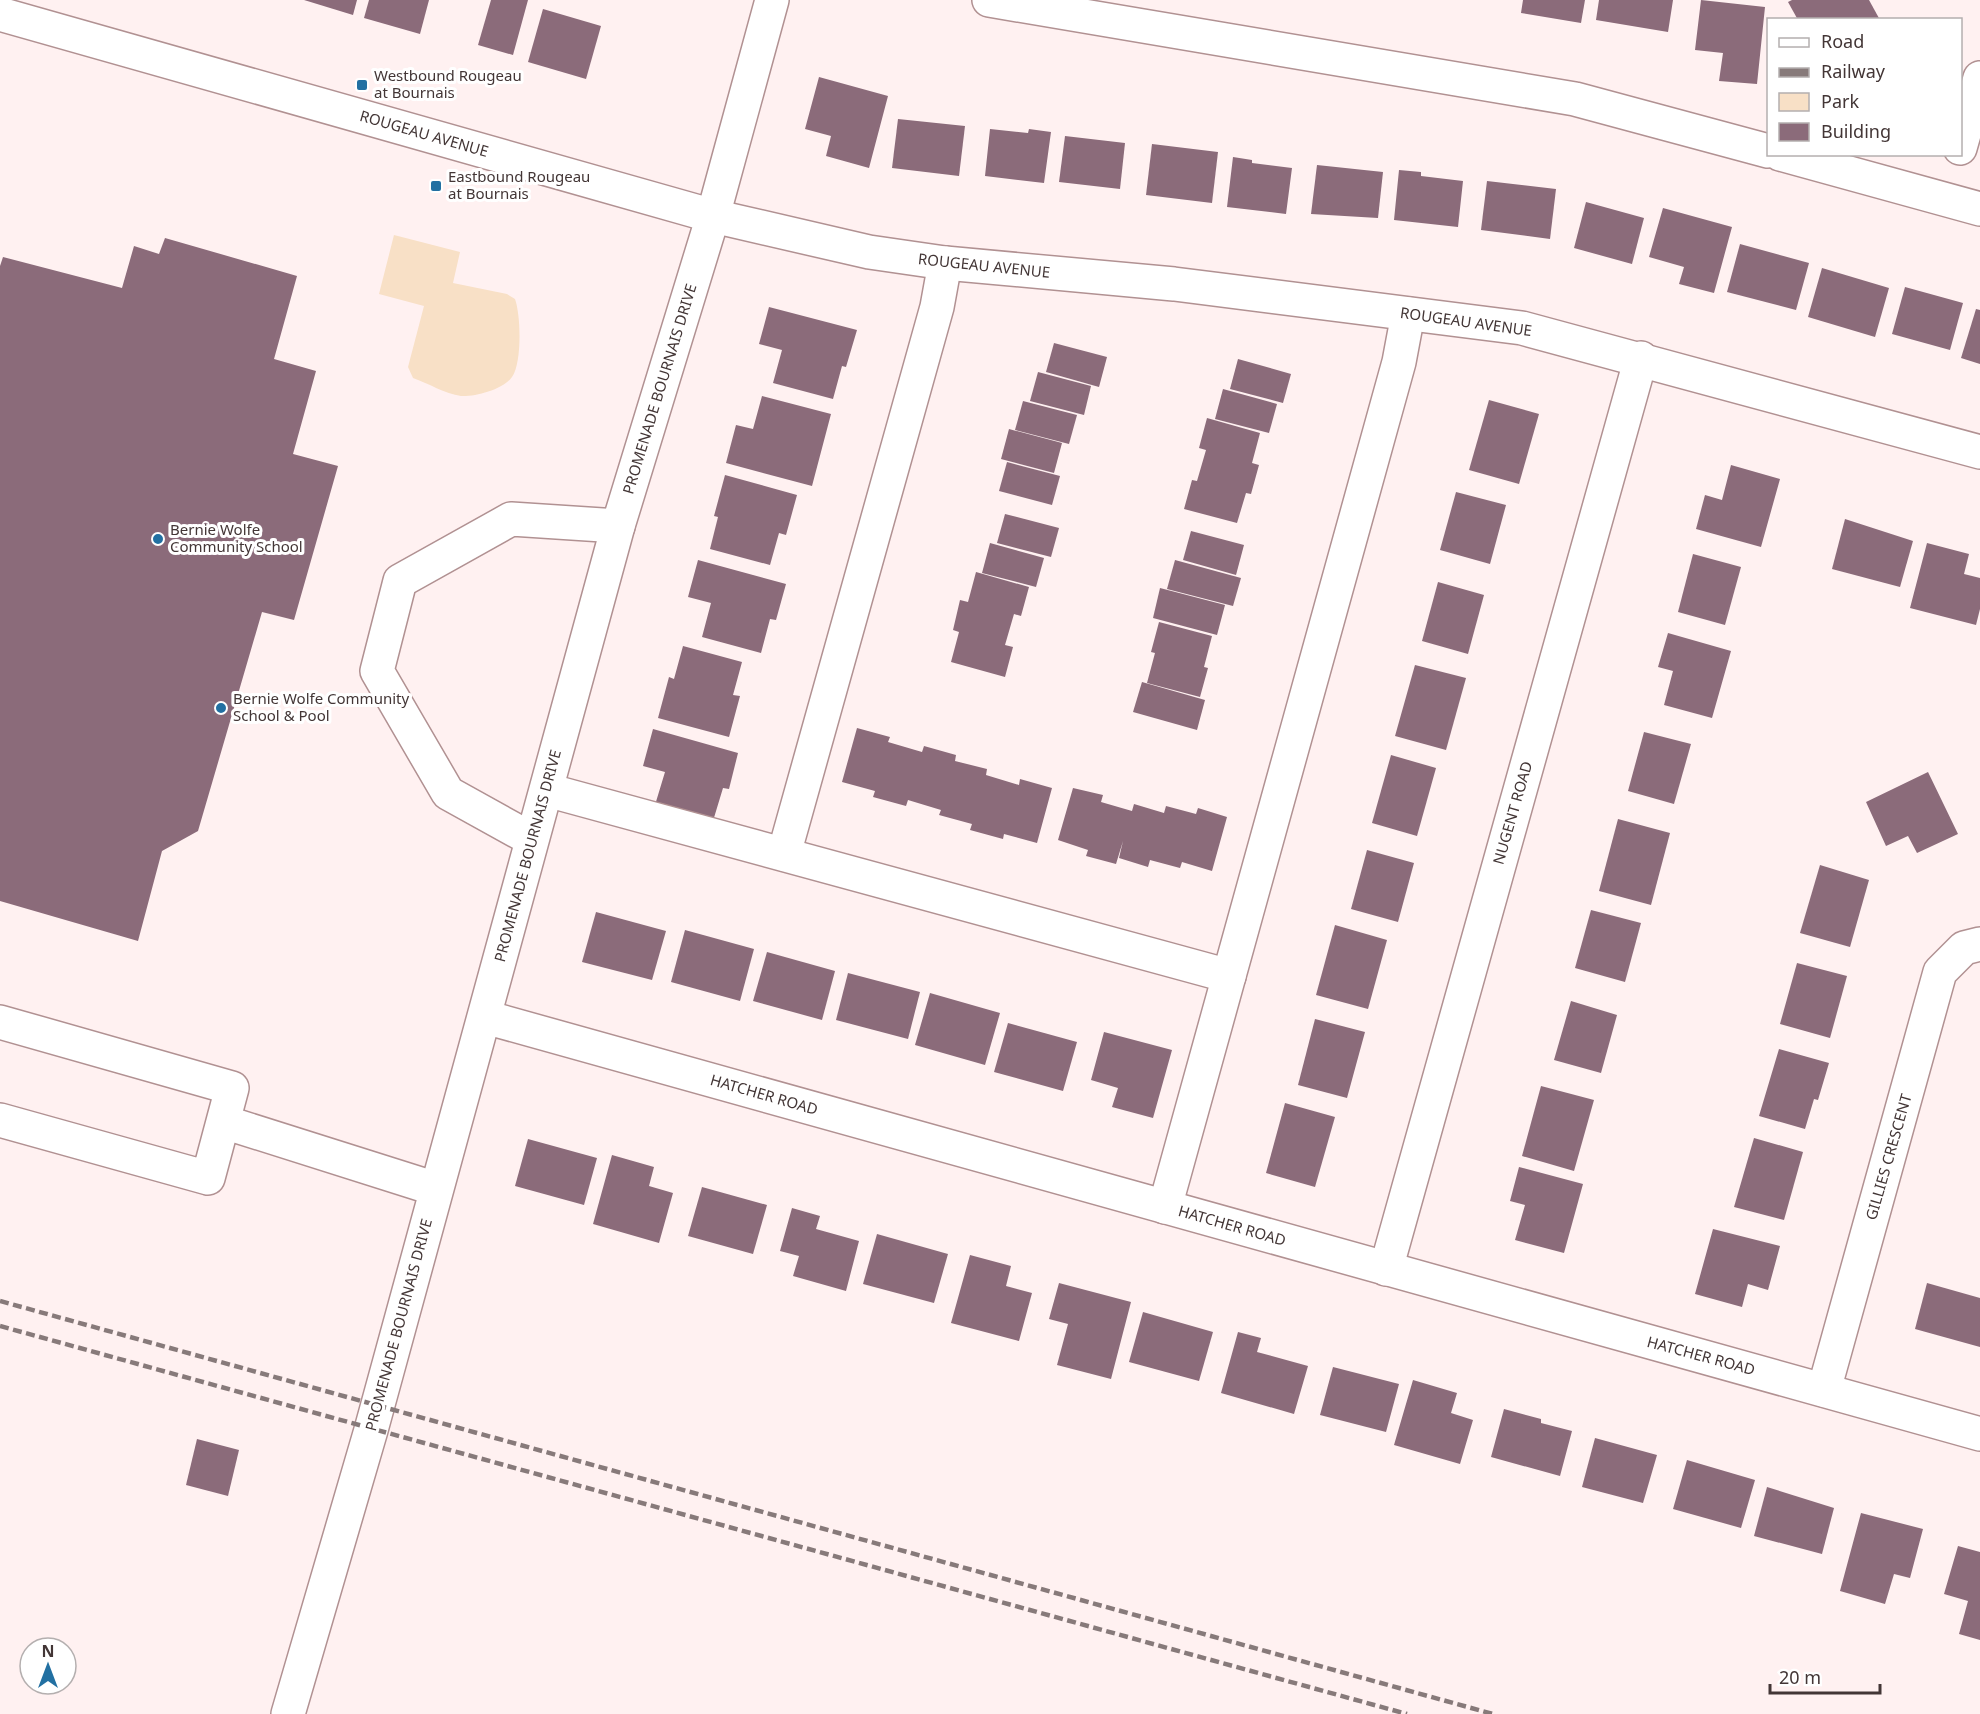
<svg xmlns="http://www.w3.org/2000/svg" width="1980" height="1714" font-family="'Noto Sans',sans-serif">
<rect width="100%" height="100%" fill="#fff1f1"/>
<path fill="#f8e0c6" d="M394 235 460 252 453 283 507 294 515 299C521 316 522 363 512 377 504 389 475 397 461 396 445 394 428 383 413 378L408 367 424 306 379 294Z"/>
<g fill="#8b6b7a">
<polygon points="304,0 357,0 353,15"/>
<polygon points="369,0 429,0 420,34 364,18"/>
<polygon points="491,0 528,0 513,55 478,45"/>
<polygon points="1523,0 1585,0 1581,23 1521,13"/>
<polygon points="1599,0 1673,0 1668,32 1596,20"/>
<polygon points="1701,0 1765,7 1757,84 1719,81 1723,53 1695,50"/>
<polygon points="1792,0 1869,0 1880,20 1798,20 1788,2"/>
<polygon points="543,9 601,26 586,79 528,62"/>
<polygon points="819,77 888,96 869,168 826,156 831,136 805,129"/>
<polygon points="898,119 965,126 959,176 892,168"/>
<polygon points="990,129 1028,133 1029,129 1051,132 1044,183 985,176"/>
<polygon points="1065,136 1125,143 1120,189 1059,182"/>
<polygon points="1152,144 1218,152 1212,203 1146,195"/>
<polygon points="1233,157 1252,160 1252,163 1292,168 1286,214 1227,207"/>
<polygon points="1317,165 1383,172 1378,218 1311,214"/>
<polygon points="1399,170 1421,172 1421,176 1463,181 1458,227 1394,220"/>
<polygon points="1487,181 1556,189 1550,239 1481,230"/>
<polygon points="1586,202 1644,218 1632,264 1574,248"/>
<polygon points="1663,208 1732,227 1714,293 1679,284 1684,267 1649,257"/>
<polygon points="165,238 297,276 274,359 316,371 293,454 338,466 294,620 262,612 198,831 162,851 138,941 0,901 0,266 3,257 122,288 134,246 159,254"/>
<polygon points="1740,244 1809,263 1796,310 1727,292"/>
<polygon points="1822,268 1889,288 1875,337 1808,317"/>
<polygon points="1905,287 1963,303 1950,350 1892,334"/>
<polygon points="769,307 857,330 846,367 842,366 833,399 773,383 782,350 759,344"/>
<polygon points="1976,309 1980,310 1980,364 1961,358"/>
<polygon points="1054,343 1107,357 1099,387 1046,372"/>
<polygon points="1238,359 1291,374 1283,403 1230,389"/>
<polygon points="1038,372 1091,386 1084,415 1030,401"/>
<polygon points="1223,389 1277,404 1269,433 1215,419"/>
<polygon points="762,396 831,414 812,486 726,463 736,425 753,429"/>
<polygon points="1489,400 1539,414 1519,484 1469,470"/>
<polygon points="1023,401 1077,415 1069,444 1015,430"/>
<polygon points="1207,418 1260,433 1252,463 1259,465 1251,494 1246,493 1237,523 1184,509 1192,480 1197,481 1206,450 1199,448"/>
<polygon points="1009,429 1062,443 1054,473 1001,459"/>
<polygon points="1007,462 1060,476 1052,505 999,491"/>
<polygon points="1731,465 1780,479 1761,547 1696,529 1705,495 1722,500"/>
<polygon points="725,475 797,495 786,535 779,533 770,565 710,549 718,517 714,516"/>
<polygon points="1456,492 1506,505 1490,564 1440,550"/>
<polygon points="1005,514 1059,528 1051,557 997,543"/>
<polygon points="1845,519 1913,541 1900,587 1832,569"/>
<polygon points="1191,531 1244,545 1236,575 1183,560"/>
<polygon points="990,543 1044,558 1036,587 982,573"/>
<polygon points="1927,543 1969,554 1964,574 1980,578 1980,609 1976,625 1910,608"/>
<polygon points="1693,554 1741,567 1725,625 1678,612"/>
<polygon points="698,560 786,584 776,620 770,619 761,653 702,637 711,603 688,597"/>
<polygon points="1175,560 1241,578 1233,606 1167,589"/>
<polygon points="976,572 1029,587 1021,616 1014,614 1005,645 1013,647 1005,677 951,662 959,632 953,630 960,600 968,602"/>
<polygon points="1438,582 1484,595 1468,654 1422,641"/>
<polygon points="1160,588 1225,605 1217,635 1153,618"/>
<polygon points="1159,622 1212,636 1204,667 1208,668 1200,697 1147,683 1155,653 1151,652"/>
<polygon points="1668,633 1731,651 1712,718 1664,705 1673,671 1658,667"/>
<polygon points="683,646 742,662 733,695 740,696 729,737 658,718 669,677 674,679"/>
<polygon points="1415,665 1466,678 1446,750 1395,736"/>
<polygon points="1142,682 1205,700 1197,730 1133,712"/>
<polygon points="857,728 890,737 888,742 922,752 924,746 956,755 955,761 987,769 986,775 1019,785 1020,779 1052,788 1037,843 1004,834 1003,839 970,830 972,824 939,815 941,810 908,800 906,806 873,797 875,791 842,782"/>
<polygon points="653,729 738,753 729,789 723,788 713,821 655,805 665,772 643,766"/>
<polygon points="1644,732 1691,744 1674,804 1628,791"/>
<polygon points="1391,755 1436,768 1417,836 1372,823"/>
<polygon points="1928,772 1958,834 1917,853 1908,836 1886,846 1866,802"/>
<polygon points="1073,788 1103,795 1101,802 1132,811 1134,804 1164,813 1166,806 1196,814 1198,808 1227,817 1212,871 1182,862 1180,868 1150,860 1148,867 1119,858 1123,841 1116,864 1086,856 1088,850 1058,840"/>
<polygon points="1618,819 1670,833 1651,905 1599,891"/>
<polygon points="1367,850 1414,863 1398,922 1351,909"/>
<polygon points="1820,865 1869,880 1850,947 1800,933"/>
<polygon points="1591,910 1641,923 1625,982 1575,968"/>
<polygon points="596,912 666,931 652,980 582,962"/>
<polygon points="1335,925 1387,940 1368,1009 1316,995"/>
<polygon points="685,930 754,949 740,1001 671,982"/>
<polygon points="767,952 835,971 822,1020 753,1001"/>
<polygon points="1797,963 1847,976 1830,1038 1780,1024"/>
<polygon points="848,973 920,992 908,1039 836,1020"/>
<polygon points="930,993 1000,1013 985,1065 915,1045"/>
<polygon points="1571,1001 1617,1015 1601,1073 1554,1060"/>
<polygon points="1315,1019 1365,1032 1347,1098 1298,1085"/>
<polygon points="1008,1023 1077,1042 1063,1091 994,1072"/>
<polygon points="1104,1032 1172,1050 1153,1118 1112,1107 1118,1088 1091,1080"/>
<polygon points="1779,1049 1829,1063 1818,1100 1814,1099 1805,1129 1759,1116"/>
<polygon points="1541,1086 1594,1100 1574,1171 1522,1156"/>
<polygon points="1285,1103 1335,1117 1315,1187 1266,1173"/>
<polygon points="1754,1138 1803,1152 1784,1220 1734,1207"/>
<polygon points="528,1139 597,1158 584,1205 515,1186"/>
<polygon points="612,1155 654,1167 649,1186 673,1193 659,1243 593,1224"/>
<polygon points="1519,1167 1583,1184 1564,1253 1515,1240 1525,1205 1510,1201"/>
<polygon points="702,1187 767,1205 753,1254 688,1236"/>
<polygon points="792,1208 820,1216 816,1229 859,1241 846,1291 793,1276 799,1256 780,1251"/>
<polygon points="1713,1229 1780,1246 1768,1290 1748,1284 1742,1307 1695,1294"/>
<polygon points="877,1234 948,1254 934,1303 863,1284"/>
<polygon points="970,1255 1011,1266 1006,1286 1032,1293 1019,1341 951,1323"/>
<polygon points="1059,1283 1131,1302 1111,1379 1057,1365 1068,1324 1049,1319"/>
<polygon points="1927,1283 1980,1298 1980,1347 1915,1329"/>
<polygon points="1143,1312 1213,1332 1199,1381 1129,1362"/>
<polygon points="1238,1332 1261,1338 1257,1352 1308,1366 1294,1414 1221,1393"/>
<polygon points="1333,1367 1399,1384 1386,1432 1320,1415"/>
<polygon points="1413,1380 1457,1393 1451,1413 1473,1420 1460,1464 1394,1445"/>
<polygon points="1504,1409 1541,1419 1541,1423 1572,1431 1560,1476 1491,1457"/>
<polygon points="1595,1438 1657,1455 1643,1503 1582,1487"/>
<polygon points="197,1439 239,1450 228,1496 186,1485"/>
<polygon points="1687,1460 1755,1480 1741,1528 1673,1509"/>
<polygon points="1767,1487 1834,1508 1822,1554 1754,1536"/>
<polygon points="1861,1513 1923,1529 1910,1578 1894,1574 1885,1604 1840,1591"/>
<polygon points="1958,1546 1980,1552 1980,1640 1959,1634 1968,1601 1944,1594"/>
</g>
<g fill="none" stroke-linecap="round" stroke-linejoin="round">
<defs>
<g id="minor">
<polyline points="989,0 1575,99 1768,151"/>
<polyline points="0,14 713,216 869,252 945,263 1174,284 1522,328 1980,452"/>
<polyline points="1960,148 1980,78"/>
<polyline points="1780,154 1980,209"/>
<polyline points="547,790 1229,976"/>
<polyline points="531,839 448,793 377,671 400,581 511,519 618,526"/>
<polyline points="784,854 937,307 945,263"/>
<polyline points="485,1017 1980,1434"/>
<polyline points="0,1022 232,1088 208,1178 0,1120"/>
<polyline points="224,1122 436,1189"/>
<polyline points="1165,1207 1399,362 1408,314"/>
<polyline points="1386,1269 1641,358"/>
<polyline points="1824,1390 1940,972 1964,948 1980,944"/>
<polyline points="288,1714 371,1430 618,526 713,216 772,0"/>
</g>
</defs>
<use href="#minor" stroke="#b19192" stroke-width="36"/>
<use href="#minor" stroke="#fff" stroke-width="33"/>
<g stroke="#877a7a" stroke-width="4.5" stroke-dasharray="9 4.5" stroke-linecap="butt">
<polyline points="0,1301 1493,1714"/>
<polyline points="0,1326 1407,1714"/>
</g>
</g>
<g fill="#2270a2" stroke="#fff" stroke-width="2">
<rect x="356" y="79" width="12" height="12" rx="3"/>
<rect x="430" y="180" width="12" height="12" rx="3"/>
<circle cx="158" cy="539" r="6"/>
<circle cx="221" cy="708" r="6"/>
</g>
<g text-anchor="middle" stroke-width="6" stroke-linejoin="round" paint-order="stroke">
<g font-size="15" fill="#433636" stroke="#fff" text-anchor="start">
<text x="374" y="81">Westbound Rougeau<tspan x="374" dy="17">at Bournais</tspan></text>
<text x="448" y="182">Eastbound Rougeau<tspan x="448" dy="17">at Bournais</tspan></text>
<text x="170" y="535">Bernie Wolfe<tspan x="170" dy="17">Community School</tspan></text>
<text x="233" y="704">Bernie Wolfe Community<tspan x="233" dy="17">School &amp; Pool</tspan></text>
</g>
<g font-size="15" fill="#433636" stroke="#fff">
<text transform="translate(424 134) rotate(16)" y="5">ROUGEAU AVENUE</text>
<text transform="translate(984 266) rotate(6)" y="5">ROUGEAU AVENUE</text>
<text transform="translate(1466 322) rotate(8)" y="5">ROUGEAU AVENUE</text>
<text transform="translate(660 389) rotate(-73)" y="5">PROMENADE BOURNAIS DRIVE</text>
<text transform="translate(1513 813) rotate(-74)" y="5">NUGENT ROAD</text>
<text transform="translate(528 856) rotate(-75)" y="5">PROMENADE BOURNAIS DRIVE</text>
<text transform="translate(764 1095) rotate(16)" y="5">HATCHER ROAD</text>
<text transform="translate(1889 1157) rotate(-74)" y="5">GILLIES CRESCENT</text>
<text transform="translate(1232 1226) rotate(16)" y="5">HATCHER ROAD</text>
<text transform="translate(399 1325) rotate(-75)" y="5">PROMENADE BOURNAIS DRIVE</text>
<text transform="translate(1701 1356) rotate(15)" y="5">HATCHER ROAD</text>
</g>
</g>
<rect x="1767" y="18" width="195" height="138" fill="#ffffff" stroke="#b4afaf" stroke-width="1.5"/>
<rect x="1779" y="38" width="30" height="9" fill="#ffffff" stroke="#b4afaf" stroke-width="1.5"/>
<text x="1821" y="48" font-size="18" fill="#433636">Road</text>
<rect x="1779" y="68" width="30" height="9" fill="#877a7a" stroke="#b4afaf" stroke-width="1.5"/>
<text x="1821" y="78" font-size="18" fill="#433636">Railway</text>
<rect x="1779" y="93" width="30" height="18" fill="#f8e0c6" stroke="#b4afaf" stroke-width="1.5"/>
<text x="1821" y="108" font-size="18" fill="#433636">Park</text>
<rect x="1779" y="123" width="30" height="18" fill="#8b6b7a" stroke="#b4afaf" stroke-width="1.5"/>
<text x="1821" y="138" font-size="18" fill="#433636">Building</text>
<g transform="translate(48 1666)"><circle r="28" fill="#ffffff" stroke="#b4afaf" stroke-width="1.5"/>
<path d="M0-4.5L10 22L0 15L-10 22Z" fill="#2270a2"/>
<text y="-9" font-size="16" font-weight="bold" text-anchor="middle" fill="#433636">N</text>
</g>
<path d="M1770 1684v9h110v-9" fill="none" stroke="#433636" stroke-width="3"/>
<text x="1779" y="1684" font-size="18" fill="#433636" stroke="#ffffff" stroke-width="4.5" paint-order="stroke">20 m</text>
</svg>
